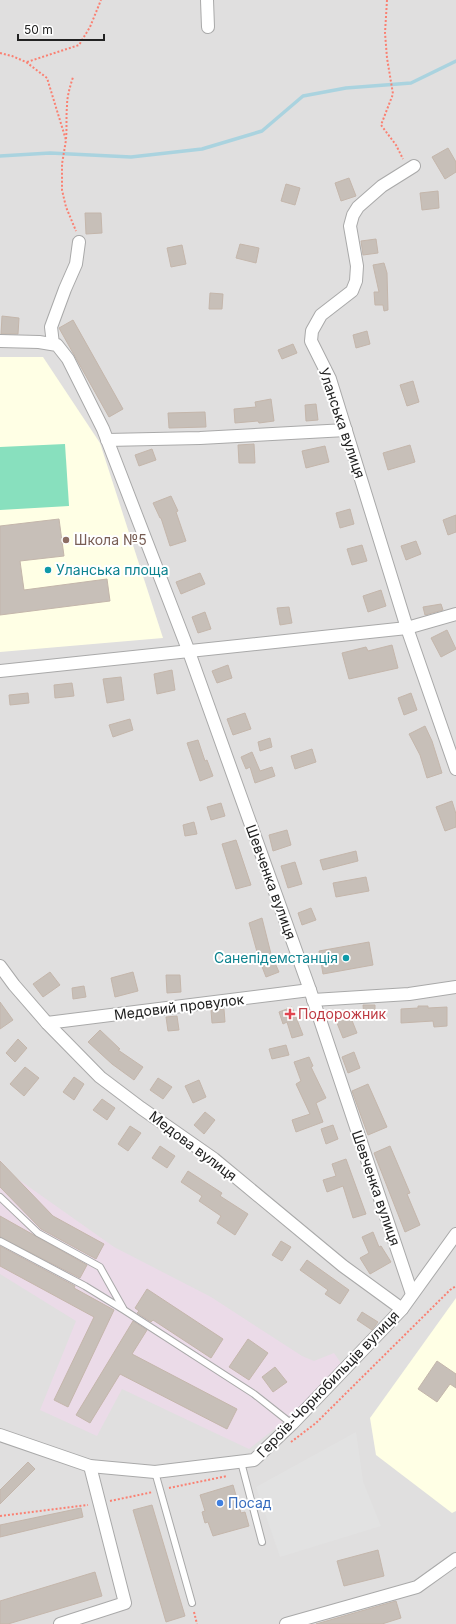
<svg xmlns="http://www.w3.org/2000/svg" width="456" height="1624" font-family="Inter,sans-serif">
<rect width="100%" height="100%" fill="#f2efe9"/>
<rect fill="#e0dfdf" x="0" y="0" width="456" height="1624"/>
<polygon fill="#ebdbe8" points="0,1160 15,1177 114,1247 211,1297 302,1356 314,1361 334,1353 347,1372 249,1449 122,1389 97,1436 40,1410 76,1321 0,1274"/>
<g fill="#ffffe5">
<polygon points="0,357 43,357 100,443 163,638 0,652"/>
<polygon points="456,1298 456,1511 452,1513 376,1455 370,1418"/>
</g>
<polygon fill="#88e0be" points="65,444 69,506 0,510 0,447"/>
<polygon fill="#e2e2e2" points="356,1432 363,1481 381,1526 280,1557 256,1487"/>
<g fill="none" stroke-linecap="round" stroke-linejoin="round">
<polyline stroke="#aad3df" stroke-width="3.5" points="0,156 50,153 131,157 202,149 262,131 303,96 346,88 411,83 456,61"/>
</g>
<g fill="#c7bfb8" stroke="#c4b6ab">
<polygon points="448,148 456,162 456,172 445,179 432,157"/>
<polygon points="349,178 356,196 341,201 335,183"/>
<polygon points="286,184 300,188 295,205 281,201"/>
<polygon points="438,191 439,208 422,210 420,193"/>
<polygon points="85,213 101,213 102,233 86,234"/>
<polygon points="376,239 378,253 363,255 361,241"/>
<polygon points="240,244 259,248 256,263 236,258"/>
<polygon points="182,245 186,264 171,267 167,248"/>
<polygon points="384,263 387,273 388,310 384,311 383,305 375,305 374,292 379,292 373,265"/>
<polygon points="210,293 223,294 222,309 209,309"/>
<polygon points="2,316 19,318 18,334 1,334"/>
<polygon points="73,320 123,409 109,417 59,328"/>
<polygon points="367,331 370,344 356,348 353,335"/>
<polygon points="293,344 297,353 282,359 278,350"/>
<polygon points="413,381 419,402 407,406 400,385"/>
<polygon points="271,399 274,421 259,423 258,421 235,423 234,409 256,407 255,402"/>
<polygon points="316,404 318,420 306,421 305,405"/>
<polygon points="205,412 206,427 169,428 168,413"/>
<polygon points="254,444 255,463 239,463 238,445"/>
<polygon points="410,445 415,462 388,470 383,453"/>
<polygon points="325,446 329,462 306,468 302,451"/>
<polygon points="152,449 156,460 139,466 135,455"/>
<polygon points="171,496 178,511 176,512 186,541 170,546 161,518 160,518 153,503"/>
<polygon points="350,509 354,524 340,528 336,513"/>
<polygon points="456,515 456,532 448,535 443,520"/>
<polygon points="59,519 64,556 20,561 24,590 107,579 110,601 0,615 0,526"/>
<polygon points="416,541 421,554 406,560 401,546"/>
<polygon points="362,545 367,561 352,565 347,549"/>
<polygon points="200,573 205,584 181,594 176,582"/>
<polygon points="381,590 386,606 368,612 363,596"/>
<polygon points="441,604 443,610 425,615 423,607"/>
<polygon points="289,607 292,623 280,625 277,608"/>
<polygon points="205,612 211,629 198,633 192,617"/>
<polygon points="447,630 456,649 441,657 431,638"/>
<polygon points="392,645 398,668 349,679 342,653 366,647 368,651"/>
<polygon points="228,665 232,678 217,683 212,671"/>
<polygon points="172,670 175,690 157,694 154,674"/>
<polygon points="121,677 124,700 107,703 103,679"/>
<polygon points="72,683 74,696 55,698 54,685"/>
<polygon points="28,693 29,703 10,705 9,695"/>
<polygon points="411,693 417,710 404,715 398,698"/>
<polygon points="245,713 251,729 233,735 227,719"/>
<polygon points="130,719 133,730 113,737 109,725"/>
<polygon points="425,726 432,741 442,773 427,778 420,755 409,734"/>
<polygon points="270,738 272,747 260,751 258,742"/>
<polygon points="198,740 205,761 207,760 213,776 200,781 187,743"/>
<polygon points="312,749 316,762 295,769 291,756"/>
<polygon points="252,752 260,771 272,767 275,776 255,783 250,767 246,769 241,757"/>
<polygon points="452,801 456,814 456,827 445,831 436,807"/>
<polygon points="221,803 225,816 211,820 207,807"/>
<polygon points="194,822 197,834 185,836 183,825"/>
<polygon points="287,830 291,845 273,851 269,835"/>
<polygon points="236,840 251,885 236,889 222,844"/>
<polygon points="356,851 358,861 323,870 320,860"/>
<polygon points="295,862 302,884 288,888 281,866"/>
<polygon points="366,877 369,891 336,897 333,883"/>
<polygon points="311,908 316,920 302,925 298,913"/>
<polygon points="262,918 271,954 279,972 266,977 259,959 249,923"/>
<polygon points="369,942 373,965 323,974 319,951"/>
<polygon points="50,972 60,985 43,997 33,984"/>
<polygon points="133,972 138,991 115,997 111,978"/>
<polygon points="166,975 180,975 181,992 167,993"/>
<polygon points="84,986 86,997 73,999 72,988"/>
<polygon points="0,1002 13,1020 0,1029"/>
<polygon points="363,1005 375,1005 375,1017 364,1017"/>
<polygon points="418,1006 428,1006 428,1008 447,1007 447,1026 434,1027 433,1021 401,1023 401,1009 418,1008"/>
<polygon points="292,1007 303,1035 292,1038 287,1022 283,1024 279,1012"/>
<polygon points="224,1009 225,1022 212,1023 211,1010"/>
<polygon points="349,1013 357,1033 343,1038 335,1018"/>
<polygon points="177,1016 179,1030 168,1031 166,1017"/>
<polygon points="100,1030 120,1049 118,1050 143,1067 134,1080 112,1064 88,1042"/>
<polygon points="18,1039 27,1048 15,1062 6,1053"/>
<polygon points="286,1045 289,1055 272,1059 269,1049"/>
<polygon points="354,1052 360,1068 348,1073 342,1057"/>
<polygon points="309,1057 313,1066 311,1067 326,1098 316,1103 323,1122 296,1132 292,1120 310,1114 296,1084 301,1081 294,1062"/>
<polygon points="25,1067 39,1078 24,1096 10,1084"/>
<polygon points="74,1077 84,1084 74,1100 63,1092"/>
<polygon points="158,1078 172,1087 163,1099 150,1090"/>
<polygon points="199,1080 206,1097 193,1103 185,1086"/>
<polygon points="368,1084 387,1127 368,1135 352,1091"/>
<polygon points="102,1099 115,1108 107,1120 93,1110"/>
<polygon points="205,1112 215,1120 204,1134 194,1125"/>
<polygon points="333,1125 338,1139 326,1144 321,1129"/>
<polygon points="130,1126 141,1133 128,1151 118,1144"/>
<polygon points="160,1146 175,1156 167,1168 152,1158"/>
<polygon points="390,1146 410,1193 407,1194 420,1225 405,1232 374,1153"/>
<polygon points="346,1159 366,1214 353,1218 343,1186 327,1192 323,1180 336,1176 332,1164"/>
<polygon points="0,1161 53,1216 104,1244 96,1259 41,1229 0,1187"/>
<polygon points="188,1171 222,1193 220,1196 248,1214 235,1235 217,1223 221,1216 199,1201 202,1196 181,1182"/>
<polygon points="0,1216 87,1265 80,1278 0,1237"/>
<polygon points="373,1232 379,1247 381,1246 391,1262 370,1274 360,1258 369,1253 362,1237"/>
<polygon points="281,1241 291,1247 282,1261 272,1255"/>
<polygon points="0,1246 75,1286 74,1288 114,1310 68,1407 54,1400 94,1317 0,1266"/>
<polygon points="307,1260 349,1290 340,1304 325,1294 328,1290 300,1270"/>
<polygon points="147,1289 223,1339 211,1358 153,1320 151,1322 137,1313 139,1311 135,1308"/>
<polygon points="362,1312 378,1322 372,1330 357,1320"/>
<polygon points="133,1321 147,1330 132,1354 237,1409 227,1429 120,1374 90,1423 76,1415"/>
<polygon points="248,1339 268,1353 249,1380 229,1367"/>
<polygon points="437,1361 456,1374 456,1388 450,1384 437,1402 418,1389"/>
<polygon points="275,1367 287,1382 273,1392 262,1377"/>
<polygon points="28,1462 35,1469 0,1504 0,1490"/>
<polygon points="233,1485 241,1513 245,1512 249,1526 213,1536 208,1522 205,1523 202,1512 205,1511 200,1495"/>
<polygon points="152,1505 185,1616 166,1622 133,1510"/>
<polygon points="81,1508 83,1517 0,1537 0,1525"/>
<polygon points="378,1550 384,1576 344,1586 337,1561"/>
<polygon points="95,1572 102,1596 8,1624 0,1624 0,1601"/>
<polygon points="396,1601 401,1618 382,1624 316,1624"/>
</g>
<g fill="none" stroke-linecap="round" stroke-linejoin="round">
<defs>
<g id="service">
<polyline points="0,1197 38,1233 100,1267 123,1308"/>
<polyline points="0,1241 85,1286 124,1310 254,1394 292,1424"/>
<polyline points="241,1462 262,1542"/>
<polyline points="155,1472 192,1603"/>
</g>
<g id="minor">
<polyline points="207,0 208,27"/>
<polyline points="414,166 382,186 358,207 353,215 350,226 357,266 356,281 352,291 321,315 312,331 311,341 330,379 407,628 456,769"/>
<polyline points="0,341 39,342 57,345 68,359 103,429 189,652 310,990 412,1294"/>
<polyline points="53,344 51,327 65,289 76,264 79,242"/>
<polyline points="107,440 200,438 346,430"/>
<polyline points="0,671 407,628 456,614"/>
<polyline points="0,966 14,985 47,1023 100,1077 141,1108 214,1159 343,1266 402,1309"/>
<polyline points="313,1000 409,994 456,987"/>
<polyline points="47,1023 310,990"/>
<polyline points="0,1435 90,1466 155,1472 254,1460 292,1424 402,1309 456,1234"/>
<polyline points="60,1624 125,1603 90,1466"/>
<polyline points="286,1624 417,1587 456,1559"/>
</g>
</defs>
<use href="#service" stroke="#a9a9a9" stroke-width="8"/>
<use href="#minor" stroke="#a9a9a9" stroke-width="14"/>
<g stroke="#fa8072" stroke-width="2" stroke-dasharray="2 2" stroke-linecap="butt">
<polyline points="387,0 385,33 387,58 393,94 381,125 396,145 403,159"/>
<polyline points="0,53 12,56 26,62 47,78 66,140 62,164 62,190 66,207 76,231"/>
<polyline points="27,62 79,45 90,27 101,0"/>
<path d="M66 139C67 128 66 117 67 106 67 96 70 87 73 77"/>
<polyline points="291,1442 316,1423 450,1290 456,1286"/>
<polyline points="169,1488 227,1476"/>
<polyline points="110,1501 153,1492"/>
<polyline points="0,1516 88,1505"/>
<polyline points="194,1612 197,1624"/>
</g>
<use href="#service" stroke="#fff" stroke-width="6"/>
<use href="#minor" stroke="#fff" stroke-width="12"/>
</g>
<circle fill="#8d6e63" stroke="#fff" stroke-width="1.5" cx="66" cy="540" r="4"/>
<g fill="#0f9aa8" stroke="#fff" stroke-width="1.5">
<circle cx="48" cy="570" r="4"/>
<circle cx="346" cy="958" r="4"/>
</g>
<path fill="#e0444e" stroke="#fff" stroke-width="1.5" d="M288 1008h4v4h4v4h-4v4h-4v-4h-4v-4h4z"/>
<circle fill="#3f7fe0" stroke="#fff" stroke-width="1.5" cx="220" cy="1503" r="4"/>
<g text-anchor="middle" stroke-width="4" stroke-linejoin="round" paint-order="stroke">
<g font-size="14" fill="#222" stroke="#fff">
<text transform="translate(342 423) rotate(71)" y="5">Уланська вулиця</text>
<text transform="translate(271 882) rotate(70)" y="5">Шевченка вулиця</text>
<text transform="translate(179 1007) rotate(-7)" y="5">Медовий провулок</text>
<text transform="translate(193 1146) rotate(37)" y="5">Медова вулиця</text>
<text transform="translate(376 1188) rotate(71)" y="5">Шевченка вулиця</text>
<text transform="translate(328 1384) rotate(-46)" y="5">Героїв-Чорнобильців вулиця</text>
</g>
<g font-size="14" fill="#785e54" stroke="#fff" text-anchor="start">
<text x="74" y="545">Школа №5</text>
</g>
<g font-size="14" fill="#0d838f" stroke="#fff" text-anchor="start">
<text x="56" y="575">Уланська площа</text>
<text x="338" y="963" text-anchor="end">Санепідемстанція</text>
</g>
<g font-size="14" fill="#be3a42" stroke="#fff" text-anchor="start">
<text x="298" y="1019">Подорожник</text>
</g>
<g font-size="14" fill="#366cbe" stroke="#fff" text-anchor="start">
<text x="228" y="1508">Посад</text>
</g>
</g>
<path d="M18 34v6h86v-6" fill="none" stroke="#222222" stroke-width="2"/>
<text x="24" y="34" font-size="12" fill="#222222" stroke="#ffffff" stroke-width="3" paint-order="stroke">50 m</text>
</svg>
